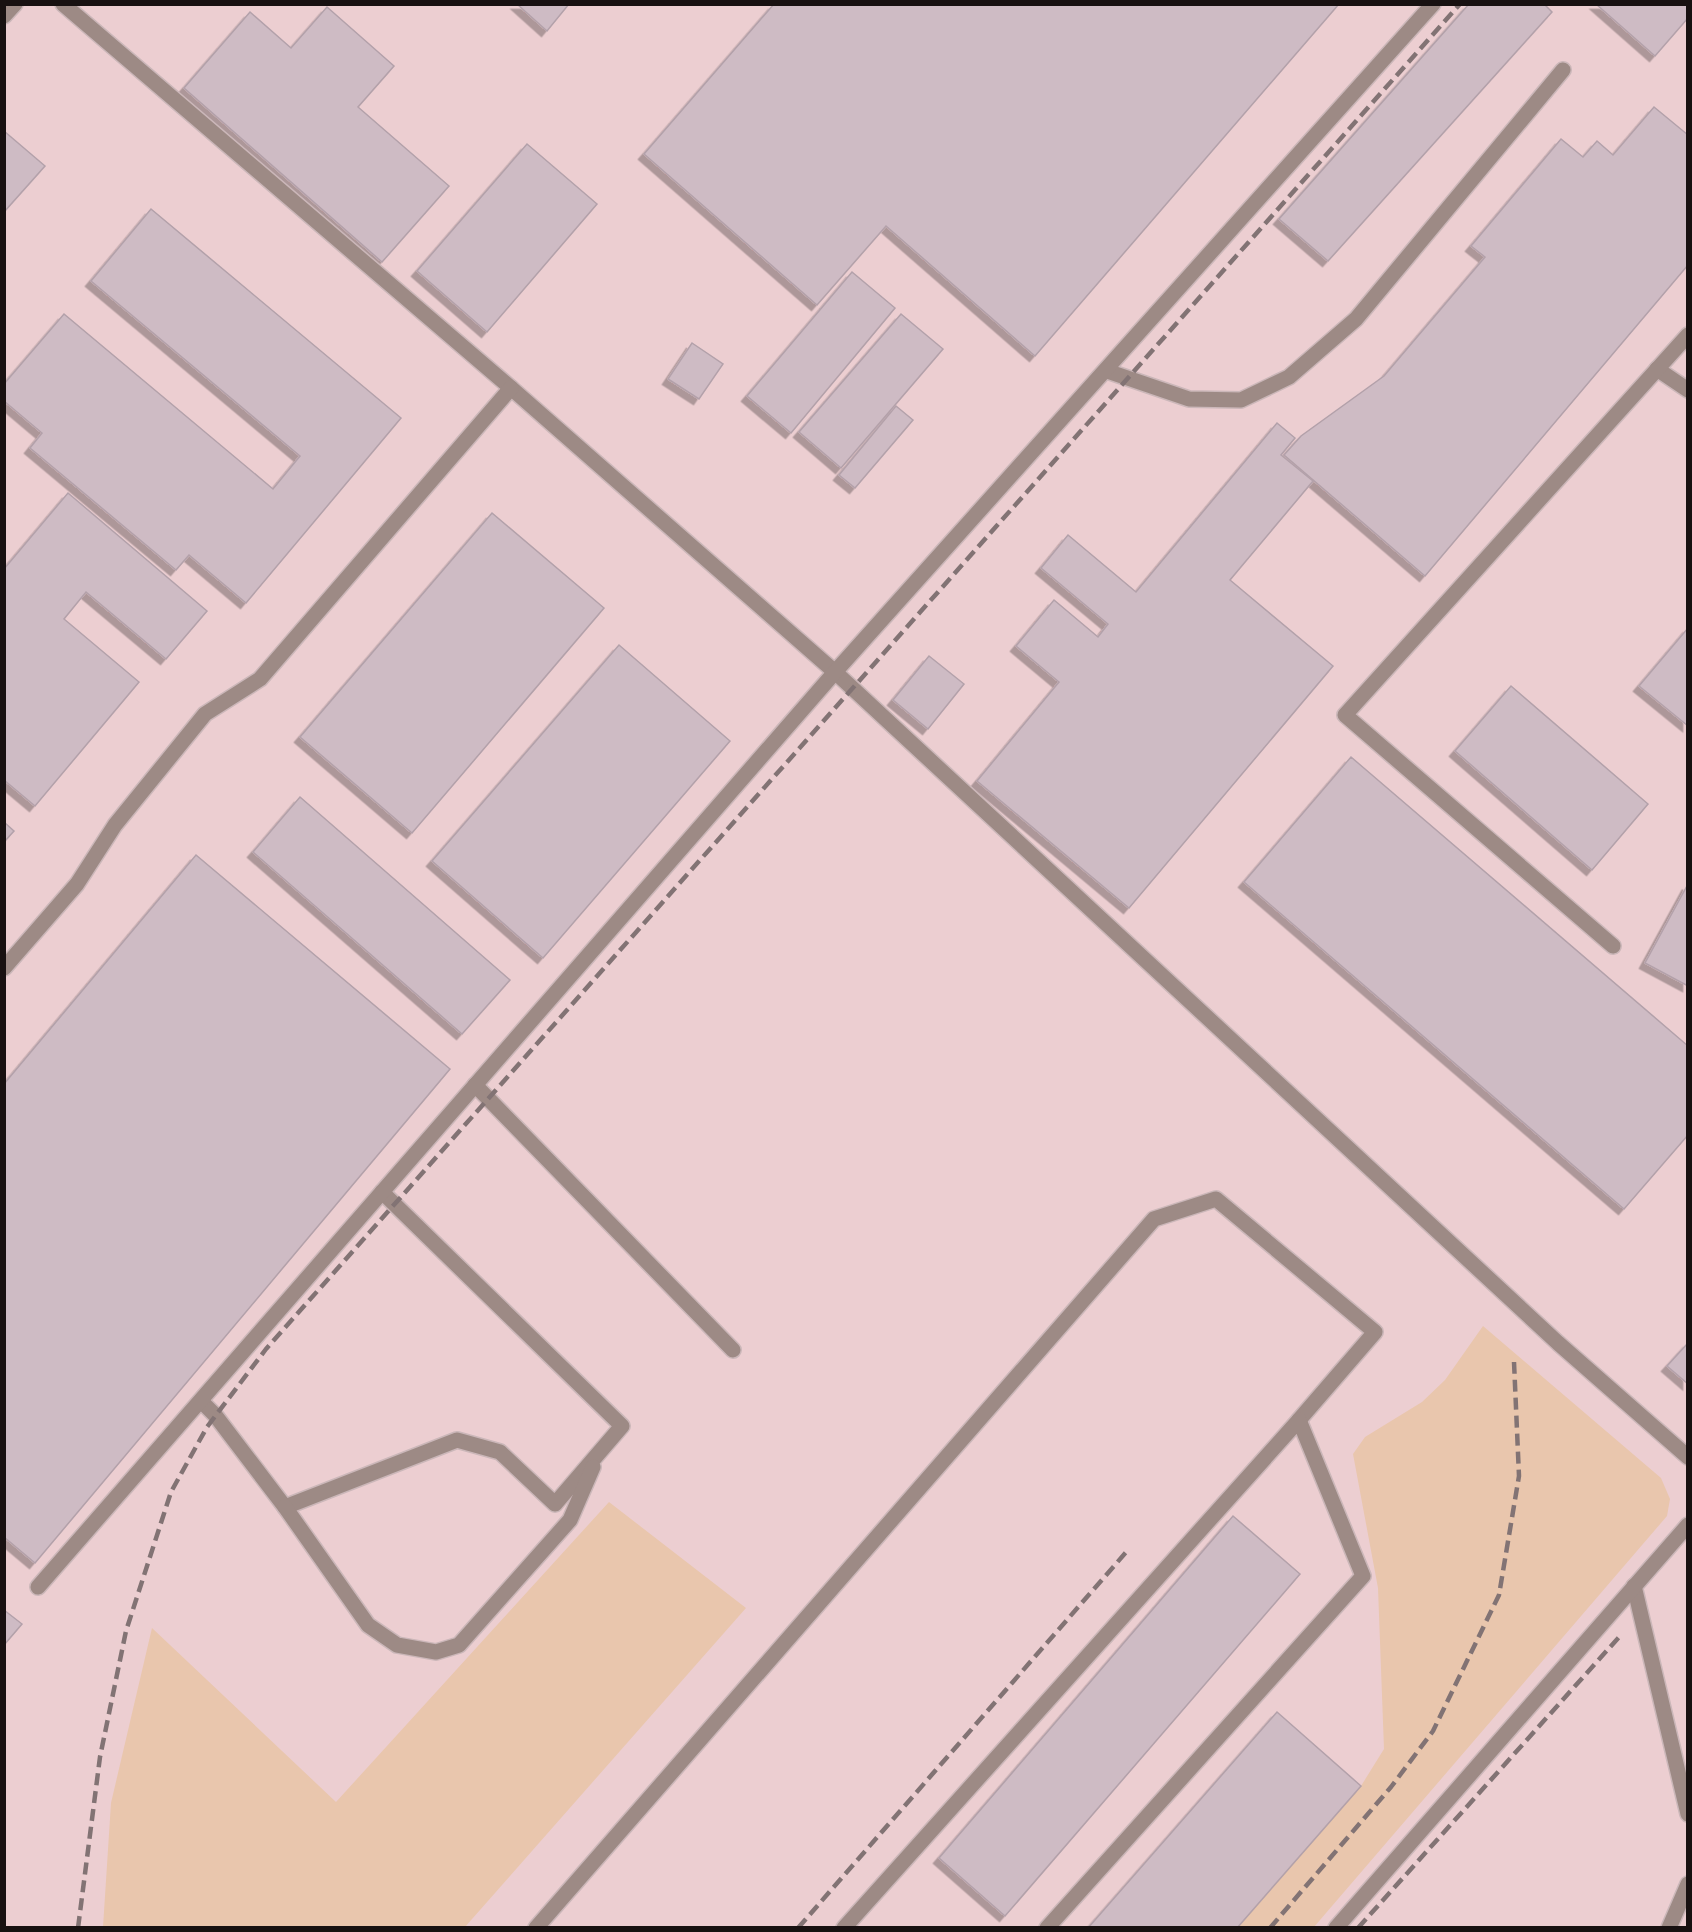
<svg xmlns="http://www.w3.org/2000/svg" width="1692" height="1932" font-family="'IBM Plex Sans',sans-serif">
<defs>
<filter id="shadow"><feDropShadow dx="-5.5" dy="5.5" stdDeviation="0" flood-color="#0004"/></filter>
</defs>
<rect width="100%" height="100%" fill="#f2dcde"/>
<rect fill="#ecced1" x="5" y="5" width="1682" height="1922"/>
<g fill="#e9c6ad">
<polygon points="1483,1326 1661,1478 1670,1499 1667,1516 1314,1927 1237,1928 1361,1786 1384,1749 1378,1588 1353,1454 1365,1437 1422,1402 1445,1380"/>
<polygon points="609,1502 746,1608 465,1927 103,1927 111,1803 152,1628 336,1802"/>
</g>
<g fill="#cebbc4" stroke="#b3a1aa" stroke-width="1.5" filter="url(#shadow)">
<polygon points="517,4 569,4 547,31"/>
<polygon points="774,4 1339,4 1035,356 886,226 817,305 644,154"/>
<polygon points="1469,4 1544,4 1552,12 1328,261 1279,219"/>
<polygon points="1596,4 1688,4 1688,18 1655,56"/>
<polygon points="327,7 394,66 358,107 449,186 382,262 184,88 250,12 291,48"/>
<polygon points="1654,107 1688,135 1688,265 1425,576 1284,455 1301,436 1384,376 1485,257 1471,246 1561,139 1583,157 1597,141 1613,155"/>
<polygon points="4,131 45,166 4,212"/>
<polygon points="527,144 597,204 487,332 417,271"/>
<polygon points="151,209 401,418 246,603 189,555 176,570 30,448 42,433 4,401 4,384 64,314 273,489 300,456 91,281"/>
<polygon points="852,272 895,308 791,433 747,396"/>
<polygon points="901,314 943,349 841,468 799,432"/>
<polygon points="692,343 723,364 699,399 668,379"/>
<polygon points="896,406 913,420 855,488 839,475"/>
<polygon points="1277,423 1295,438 1281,455 1313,481 1230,580 1333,666 1129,908 977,781 1059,682 1016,646 1054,600 1098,637 1108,624 1041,568 1068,535 1136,592"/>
<polygon points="68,493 207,611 166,659 86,592 64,619 139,682 35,806 4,780 4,569"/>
<polygon points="492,513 604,608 412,833 300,737"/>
<polygon points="1688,628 1688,726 1639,686"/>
<polygon points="619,645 730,741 543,958 432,861"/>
<polygon points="929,656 964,684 928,729 893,700"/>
<polygon points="1511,686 1648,804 1592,870 1455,751"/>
<polygon points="1351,757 1688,1046 1688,1135 1624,1209 1244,882"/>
<polygon points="300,797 510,980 462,1034 253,852"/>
<polygon points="4,822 14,831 4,842"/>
<polygon points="196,855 450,1069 35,1563 4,1537 4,1084"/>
<polygon points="1688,884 1688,986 1645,963"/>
<polygon points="1688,1343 1688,1384 1667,1366"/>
<polygon points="1233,1516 1300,1574 1005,1916 939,1858"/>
<polygon points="4,1610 22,1624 4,1645"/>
<polygon points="1277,1712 1361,1786 1237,1928 1088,1928"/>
</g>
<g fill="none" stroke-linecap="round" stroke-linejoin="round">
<defs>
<g id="service">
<polyline points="63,4 511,388 835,672 1558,1343 1688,1457"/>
<polyline points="4,16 15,4"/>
<polyline points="1657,369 1688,390"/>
<polyline points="1107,371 1189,399 1241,400 1289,377 1356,319 1563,70"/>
<polyline points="1613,946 1345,715 1688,335"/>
<polyline points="4,968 77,884 115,825 205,714 260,679 511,388"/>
<polyline points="475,1085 733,1350"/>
<polyline points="201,1401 215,1415 285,1507 457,1440 500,1452 555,1504 622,1426 382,1192"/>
<polyline points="285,1507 368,1625 397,1645 436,1652 459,1645 570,1520 593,1467"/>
<polyline points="1634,1586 1688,1814"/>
<polyline points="38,1587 835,672 1433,4"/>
<polyline points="536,1928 1154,1219 1216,1199 1375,1332 1299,1420"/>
<polyline points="844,1928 1299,1420 1363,1576 1047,1928"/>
<polyline points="1336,1928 1688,1525"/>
<polyline points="1669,1928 1688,1884"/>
</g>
</defs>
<use href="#service" stroke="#cbb7b9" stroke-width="18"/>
<use href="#service" stroke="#9d8a85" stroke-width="15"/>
<g stroke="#827374" stroke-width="4.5" stroke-dasharray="12 6" stroke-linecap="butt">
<polyline points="78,1928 100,1757 126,1631 171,1492 207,1427 266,1349 1460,4"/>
<polyline points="798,1928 1128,1550"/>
<polyline points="1270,1928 1391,1787 1433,1731 1499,1595 1519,1476 1514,1362"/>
<polyline points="1358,1928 1620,1636"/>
</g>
</g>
<rect width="1692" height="1932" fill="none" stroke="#181111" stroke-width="12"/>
</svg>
